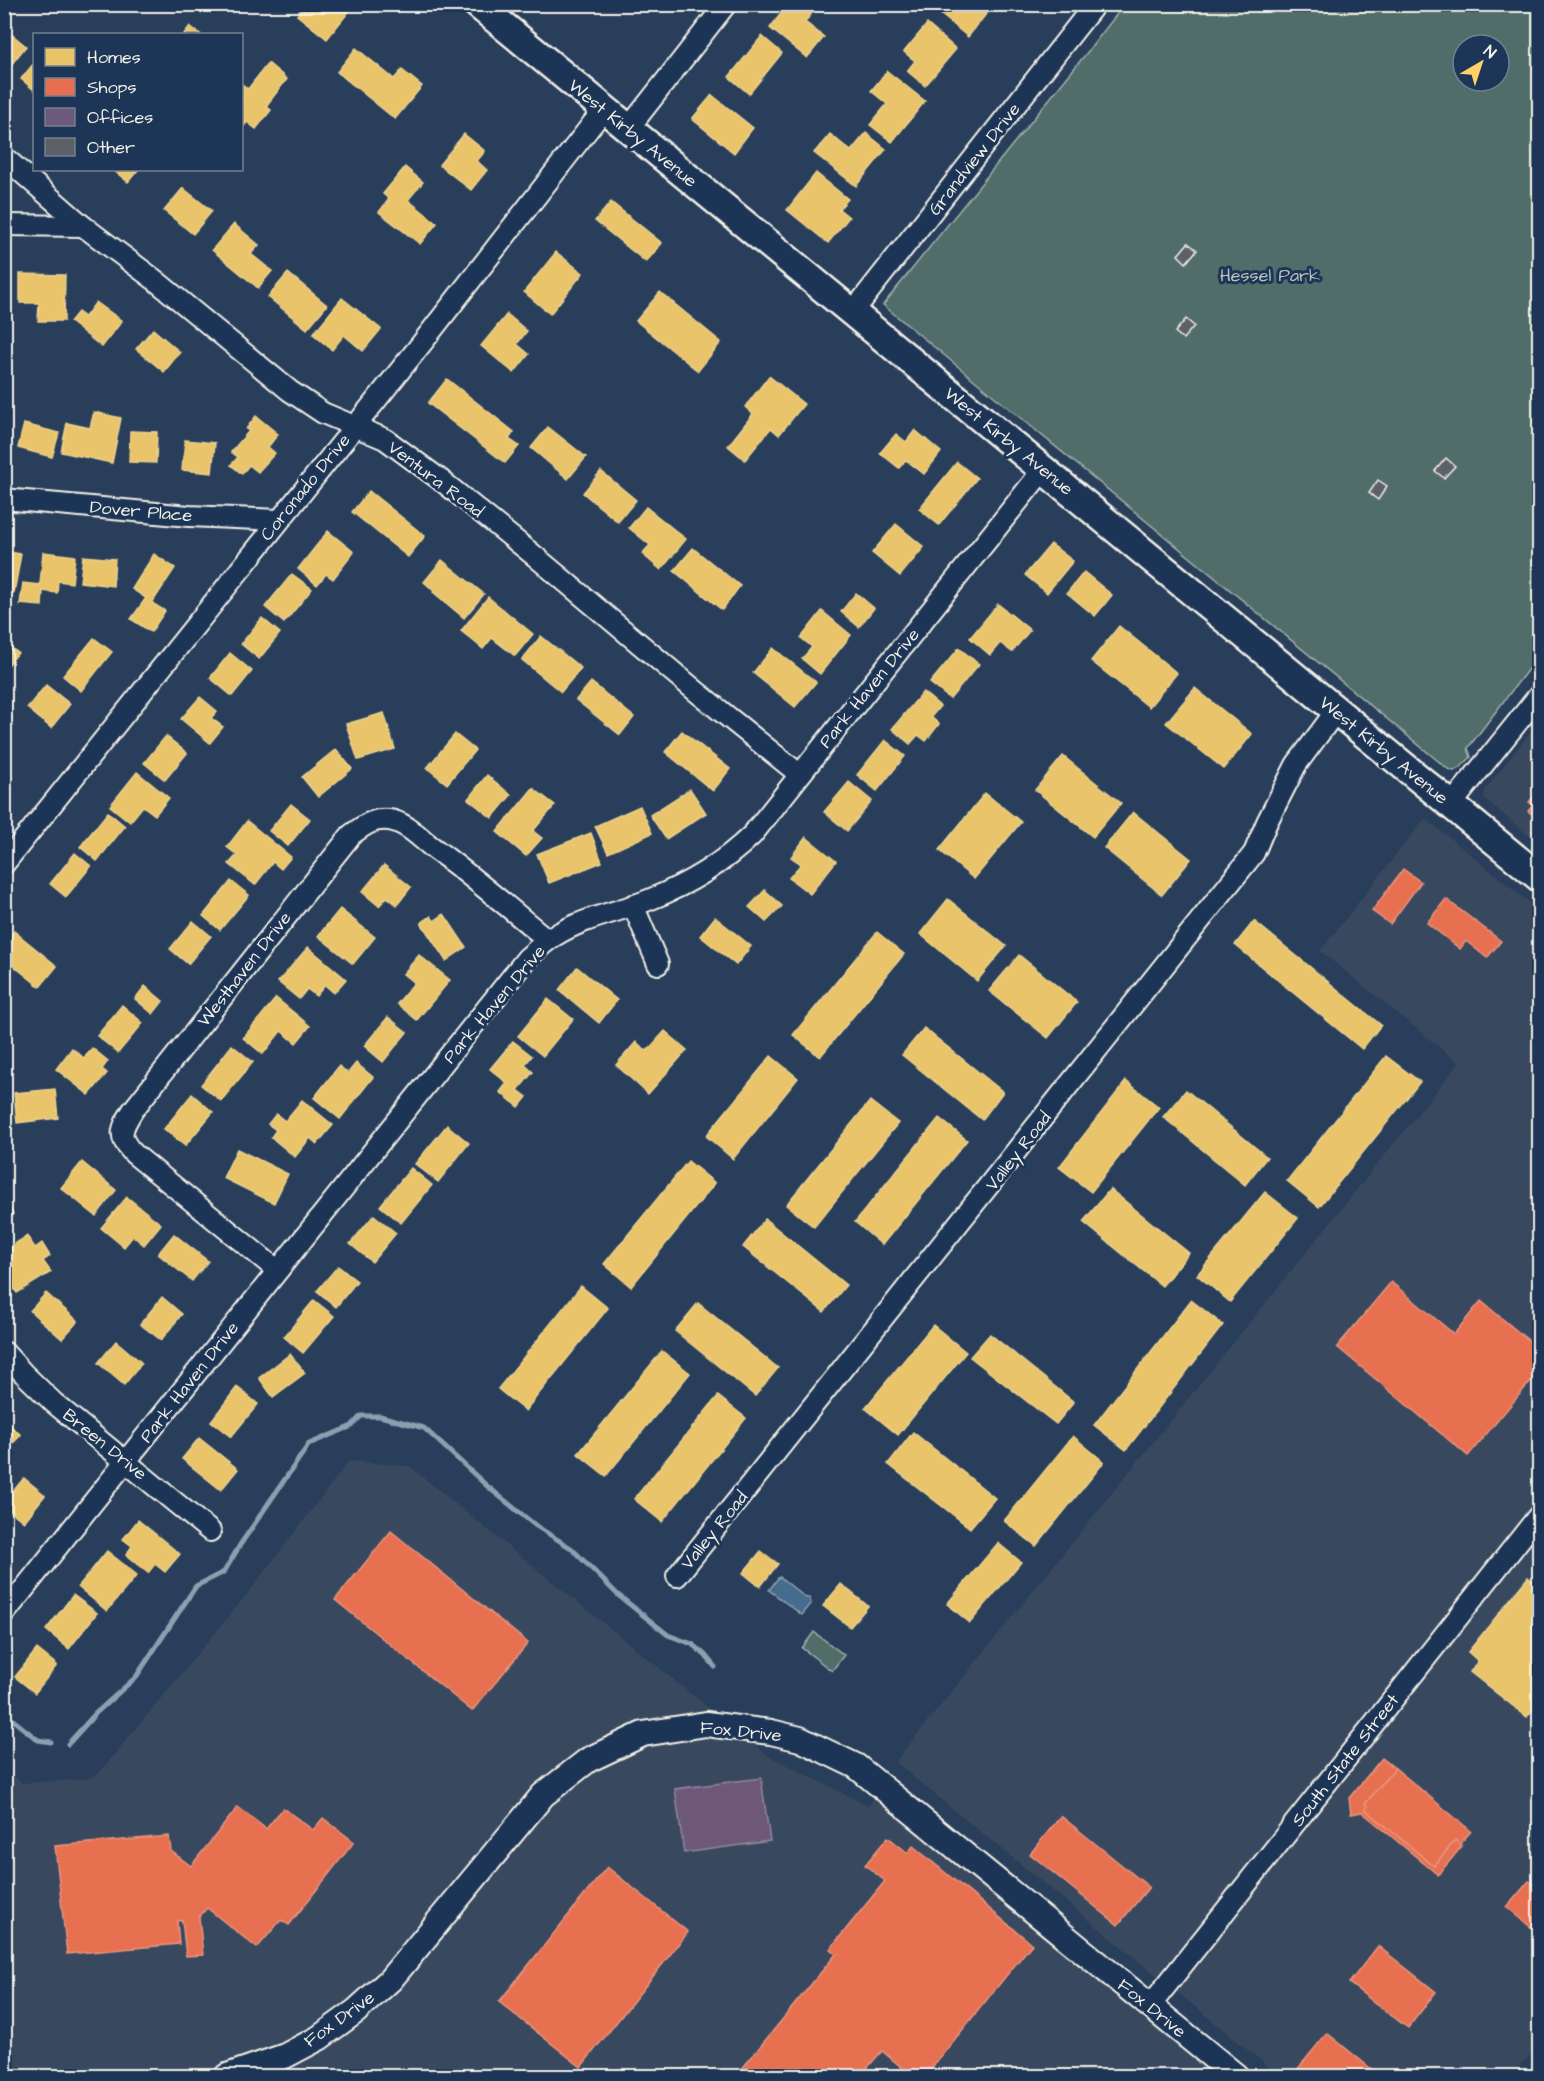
<svg xmlns="http://www.w3.org/2000/svg" width="1544" height="2081" font-family="'Architects Daughter',sans-serif">
<rect width="100%" height="100%" fill="#293e5a"/>
<filter id="ink" filterUnits="userSpaceOnUse"><feTurbulence type="fractalNoise" baseFrequency=".0167" numOctaves="2"/><feDisplacementMap in="SourceGraphic" scale="12" xChannelSelector="R" yChannelSelector="G"/><feConvolveMatrix kernelMatrix="1 2 1 2 8 2 1 2 1" color-interpolation-filters="sRGB"/></filter>
<g filter="url(#ink)">
<g fill="#38485e">
<polygon points="1532,730 1539,736 1539,844 1484,798 1485,790"/>
<polygon points="1425,818 1539,910 1539,2047 1509,2076 1280,2076 895,1762 1459,1063 1320,951"/>
<polygon points="349,1461 409,1466 767,1755 868,1806 875,1797 1216,2076 5,2076 4,1768 22,1783 86,1779 99,1773 252,1588"/>
</g>
<g fill="#516d6b" stroke="#a2afaa" stroke-width="1.5" fill-rule="evenodd">
<path d="M1124 5H1539V655L1468 748 1471 757 1461 767 1454 771 1448 769 883 305 1089 50ZM1463 45H1499V81H1463Z"/>
<polygon points="814,1632 844,1655 832,1671 802,1648"/>
</g>
<polygon fill="#446c8c" stroke="#8aa1b1" stroke-width="1.5" points="780,1577 806,1598 810,1598 811,1604 802,1615 769,1590 778,1578"/>
<g fill="#e9c46a" stroke="#ecd290" stroke-width="1.5">
<polygon points="305,4 355,4 327,39 297,15"/>
<polygon points="788,4 819,4 805,22 824,37 807,58 770,28"/>
<polygon points="935,4 994,4 968,37 932,7"/>
<polygon points="927,24 956,49 925,86 907,71 915,61 904,52"/>
<polygon points="190,26 200,34 184,34"/>
<polygon points="4,28 26,46 7,70 4,68"/>
<polygon points="762,36 782,53 749,94 729,77"/>
<polygon points="356,48 394,79 402,70 422,86 395,119 337,72"/>
<polygon points="34,63 34,90 21,79"/>
<polygon points="268,63 287,79 266,106 271,110 256,129 247,122 242,129 242,84 248,89"/>
<polygon points="887,71 925,101 892,142 870,125 887,104 871,91"/>
<polygon points="712,95 753,128 734,153 692,119"/>
<polygon points="866,133 886,149 856,186 814,153 830,134 851,151"/>
<polygon points="464,134 485,151 477,161 487,170 471,190 439,165"/>
<polygon points="405,167 423,182 408,200 437,223 420,244 379,212 389,199 383,194"/>
<polygon points="113,170 138,170 128,182"/>
<polygon points="816,173 848,199 839,209 849,217 828,243 787,210"/>
<polygon points="183,188 212,211 193,234 164,211"/>
<polygon points="611,202 662,243 646,262 595,221"/>
<polygon points="234,224 259,245 251,254 272,271 258,288 212,250"/>
<polygon points="556,252 583,273 550,314 524,292"/>
<polygon points="288,273 327,305 307,329 268,297"/>
<polygon points="20,274 65,275 64,321 38,321 39,303 20,303"/>
<polygon points="660,292 721,342 698,371 636,321"/>
<polygon points="342,298 381,329 363,351 344,335 332,350 313,334"/>
<polygon points="96,302 122,321 102,347 70,322 78,312 85,317"/>
<polygon points="507,314 527,331 517,344 529,354 514,373 481,346"/>
<polygon points="153,329 180,352 164,372 136,349"/>
<polygon points="769,376 804,404 779,435 771,428 745,460 728,446 753,414 745,407"/>
<polygon points="447,379 514,432 509,439 519,446 505,463 428,403"/>
<polygon points="94,412 121,418 112,463 61,452 67,423 90,428"/>
<polygon points="256,416 278,434 268,447 275,453 258,472 249,465 242,474 231,465 238,457 231,452 249,431 246,429"/>
<polygon points="24,424 59,433 52,457 18,448"/>
<polygon points="548,427 586,457 568,479 531,448"/>
<polygon points="915,430 941,452 924,474 906,460 899,468 880,453 896,434 906,442"/>
<polygon points="130,431 157,432 156,463 129,462"/>
<polygon points="185,440 215,443 212,473 182,470"/>
<polygon points="957,462 977,478 939,525 919,509"/>
<polygon points="601,471 636,500 618,522 583,493"/>
<polygon points="369,491 425,536 408,557 352,512"/>
<polygon points="646,507 686,539 661,570 642,554 650,545 629,528"/>
<polygon points="896,524 924,547 900,576 872,553"/>
<polygon points="328,531 354,552 333,579 326,574 317,585 298,569"/>
<polygon points="1051,544 1073,561 1047,593 1025,575"/>
<polygon points="693,548 740,586 722,610 674,571"/>
<polygon points="4,551 21,554 14,593 4,592"/>
<polygon points="43,552 75,556 72,583 58,581 57,593 43,591 42,606 20,604 23,583 40,585"/>
<polygon points="154,554 175,568 152,603 165,611 151,632 131,619 146,598 132,589"/>
<polygon points="83,556 115,559 113,586 80,582"/>
<polygon points="442,560 484,594 464,618 433,592 434,591 424,582"/>
<polygon points="1084,572 1112,595 1095,616 1067,593"/>
<polygon points="292,574 312,589 284,623 265,607"/>
<polygon points="856,593 874,608 859,627 841,612"/>
<polygon points="488,597 533,634 515,656 492,638 483,649 461,631"/>
<polygon points="998,604 1030,630 1012,652 1000,643 990,655 970,638"/>
<polygon points="822,611 851,635 820,674 802,659 812,647 801,638"/>
<polygon points="262,618 280,633 259,659 241,644"/>
<polygon points="1119,626 1177,673 1149,707 1091,661"/>
<polygon points="541,636 581,668 561,692 522,660"/>
<polygon points="94,638 112,652 81,691 63,676"/>
<polygon points="4,643 18,653 4,670"/>
<polygon points="773,648 816,682 795,707 753,673"/>
<polygon points="959,648 979,664 950,699 930,683"/>
<polygon points="230,653 252,671 232,696 210,678"/>
<polygon points="591,682 634,717 620,735 576,700"/>
<polygon points="46,685 70,704 51,728 27,708"/>
<polygon points="1195,688 1252,734 1224,769 1166,723"/>
<polygon points="923,692 940,706 931,717 939,724 926,741 918,735 910,744 892,729"/>
<polygon points="200,697 217,711 211,718 223,727 210,743 181,719"/>
<polygon points="384,713 395,749 358,760 346,724"/>
<polygon points="682,731 730,769 713,791 665,752"/>
<polygon points="455,734 475,750 447,784 427,768"/>
<polygon points="166,736 187,753 165,780 144,763"/>
<polygon points="885,740 905,756 877,791 857,775"/>
<polygon points="336,749 352,769 318,797 302,777"/>
<polygon points="1063,756 1121,803 1093,837 1035,790"/>
<polygon points="4,771 12,777 4,786"/>
<polygon points="137,772 169,798 155,815 143,806 130,822 110,806"/>
<polygon points="487,775 511,795 492,818 468,799"/>
<polygon points="849,782 872,801 847,831 824,812"/>
<polygon points="533,788 555,805 533,831 542,838 526,856 497,832"/>
<polygon points="690,789 706,813 666,839 650,815"/>
<polygon points="985,793 1021,822 974,879 939,850"/>
<polygon points="291,804 310,819 288,846 269,831"/>
<polygon points="640,806 652,833 608,853 595,826"/>
<polygon points="108,812 125,826 97,861 80,847"/>
<polygon points="1133,812 1191,859 1162,895 1104,848"/>
<polygon points="247,821 291,857 281,869 273,862 255,885 229,864 237,855 227,847"/>
<polygon points="591,833 602,862 549,883 537,854"/>
<polygon points="806,837 836,861 810,894 789,878 801,864 791,857"/>
<polygon points="75,853 91,866 66,897 50,884"/>
<polygon points="384,865 411,887 397,905 387,897 379,906 362,892"/>
<polygon points="231,881 249,895 220,930 203,916"/>
<polygon points="765,890 782,906 766,922 749,907"/>
<polygon points="948,899 1006,946 977,981 920,934"/>
<polygon points="340,909 375,937 353,964 318,936"/>
<polygon points="444,914 466,947 446,961 421,923 431,916 434,921"/>
<polygon points="715,917 751,946 736,965 700,936"/>
<polygon points="193,921 211,936 188,964 170,949"/>
<polygon points="1254,921 1381,1025 1362,1049 1235,945"/>
<polygon points="14,931 57,966 40,987 4,958 4,942"/>
<polygon points="877,932 904,954 820,1057 793,1035"/>
<polygon points="308,947 346,979 334,993 325,985 316,996 307,989 299,999 278,982"/>
<polygon points="419,955 450,980 417,1020 397,1004 414,983 403,974"/>
<polygon points="1019,955 1077,1002 1048,1038 989,991"/>
<polygon points="577,967 617,1000 599,1023 559,990"/>
<polygon points="145,986 163,1001 153,1014 135,999"/>
<polygon points="276,998 310,1026 296,1043 281,1031 263,1054 243,1038"/>
<polygon points="548,999 573,1019 543,1056 518,1036"/>
<polygon points="122,1005 143,1023 118,1053 97,1036"/>
<polygon points="388,1017 407,1032 383,1062 364,1046"/>
<polygon points="924,1028 1003,1092 982,1120 902,1055"/>
<polygon points="665,1031 687,1050 648,1094 616,1065 636,1042 647,1051"/>
<polygon points="513,1041 532,1056 525,1065 533,1072 518,1090 527,1097 519,1107 500,1092 507,1083 490,1069"/>
<polygon points="232,1045 253,1062 221,1101 201,1085"/>
<polygon points="72,1048 84,1058 92,1048 108,1061 102,1069 107,1073 89,1095 56,1069"/>
<polygon points="771,1056 798,1078 733,1159 706,1136"/>
<polygon points="1386,1056 1420,1082 1319,1207 1287,1181"/>
<polygon points="356,1063 373,1077 340,1119 314,1098 339,1066 348,1073"/>
<polygon points="1126,1081 1159,1107 1091,1192 1059,1167"/>
<polygon points="55,1089 58,1118 17,1123 14,1093"/>
<polygon points="1186,1090 1267,1157 1245,1185 1163,1117"/>
<polygon points="192,1094 213,1112 185,1146 164,1129"/>
<polygon points="302,1100 333,1125 317,1144 310,1138 295,1157 271,1137 276,1130 268,1124 276,1114 285,1121"/>
<polygon points="870,1101 898,1123 814,1227 786,1205"/>
<polygon points="939,1118 967,1140 882,1245 855,1222"/>
<polygon points="447,1125 469,1143 438,1182 415,1164"/>
<polygon points="237,1149 288,1174 274,1203 223,1178"/>
<polygon points="688,1161 715,1183 631,1287 604,1264"/>
<polygon points="82,1162 116,1190 96,1216 61,1188"/>
<polygon points="411,1168 432,1185 401,1223 380,1206"/>
<polygon points="1110,1189 1189,1253 1162,1286 1083,1222"/>
<polygon points="1265,1192 1298,1218 1230,1302 1197,1275"/>
<polygon points="127,1197 161,1224 144,1245 133,1236 124,1247 101,1228"/>
<polygon points="4,1198 13,1214 4,1218"/>
<polygon points="374,1215 396,1233 372,1262 350,1244"/>
<polygon points="765,1219 846,1285 824,1312 743,1247"/>
<polygon points="174,1234 208,1261 192,1281 158,1254"/>
<polygon points="27,1236 35,1248 42,1243 50,1256 43,1261 51,1272 17,1293 4,1274 4,1265 9,1263 4,1255 4,1251"/>
<polygon points="338,1266 357,1281 336,1307 317,1291"/>
<polygon points="581,1286 608,1308 525,1411 498,1389"/>
<polygon points="46,1293 78,1321 62,1339 30,1311"/>
<polygon points="162,1297 182,1314 161,1340 140,1324"/>
<polygon points="314,1300 334,1316 303,1353 284,1337"/>
<polygon points="1191,1300 1223,1325 1126,1450 1094,1425"/>
<polygon points="698,1303 778,1368 755,1396 675,1331"/>
<polygon points="933,1325 966,1352 898,1435 865,1408"/>
<polygon points="990,1334 1074,1402 1056,1424 970,1357"/>
<polygon points="116,1341 142,1363 124,1385 98,1363"/>
<polygon points="662,1351 690,1373 606,1476 578,1454"/>
<polygon points="290,1354 305,1373 273,1397 259,1378"/>
<polygon points="237,1387 258,1404 231,1437 211,1421"/>
<polygon points="718,1396 746,1418 662,1522 634,1499"/>
<polygon points="4,1420 21,1435 4,1452"/>
<polygon points="913,1432 995,1498 970,1528 888,1464"/>
<polygon points="1073,1436 1104,1462 1036,1546 1004,1521"/>
<polygon points="199,1438 238,1469 221,1490 182,1459"/>
<polygon points="24,1478 45,1495 24,1522 4,1506 4,1502"/>
<polygon points="138,1520 180,1554 165,1572 155,1564 148,1573 126,1555 132,1546 123,1539"/>
<polygon points="998,1543 1021,1562 970,1623 947,1604"/>
<polygon points="107,1551 137,1575 107,1611 78,1587"/>
<polygon points="761,1551 778,1564 760,1587 743,1573"/>
<polygon points="1528,1577 1540,1587 1540,1701 1527,1717 1470,1672 1478,1661 1468,1652"/>
<polygon points="841,1584 868,1606 850,1627 823,1606"/>
<polygon points="73,1595 97,1613 69,1649 46,1630"/>
<polygon points="37,1649 57,1665 35,1693 15,1677"/>
</g>
<g fill="#e76f51" stroke="#eb967e" stroke-width="1.5">
<polygon points="1540,788 1540,820 1528,811 1533,805 1529,802"/>
<polygon points="1540,822 1540,837 1532,831"/>
<polygon points="1403,869 1421,882 1390,924 1372,911"/>
<polygon points="1446,899 1501,941 1487,958 1466,941 1460,949 1427,923"/>
<polygon points="1391,1282 1454,1334 1481,1301 1540,1350 1540,1370 1468,1456 1337,1347"/>
<polygon points="391,1531 528,1643 472,1711 335,1600"/>
<polygon points="1382,1758 1395,1768 1365,1804 1368,1806 1365,1809 1434,1866 1455,1840 1460,1844 1462,1846 1438,1875 1362,1812 1351,1814 1349,1798"/>
<polygon points="1395,1768 1471,1831 1460,1844 1455,1840 1434,1866 1365,1809 1368,1806 1365,1804"/>
<polygon points="238,1807 266,1829 283,1808 313,1830 323,1818 354,1842 289,1925 281,1920 257,1948 207,1908 199,1917 203,1955 186,1956 182,1920 177,1921 179,1944 67,1954 55,1846 169,1836 171,1851 191,1866"/>
<polygon points="1061,1816 1149,1887 1118,1925 1030,1854"/>
<polygon points="888,1837 908,1853 913,1846 1032,1944 925,2076 912,2076 882,2051 860,2076 736,2076 836,1954 830,1949 885,1881 865,1865"/>
<polygon points="607,1867 688,1932 581,2067 499,2002"/>
<polygon points="1529,1881 1540,1889 1540,1935 1507,1907"/>
<polygon points="1378,1946 1436,1992 1408,2028 1349,1983"/>
<polygon points="1327,2033 1380,2076 1303,2076 1296,2071"/>
</g>
<polygon fill="#6d597a" stroke="#96879b" stroke-width="1.5" points="761,1778 770,1841 684,1853 675,1789"/>
<g fill="none" stroke-linecap="round" stroke-linejoin="round">
<g stroke="#8aa1b1" stroke-width="5">
<polyline points="4,1713 38,1740 51,1742"/>
<polyline points="68,1744 96,1713 136,1677 196,1586 224,1572 240,1545 309,1444 352,1426 361,1416 380,1416 424,1428 487,1486 536,1526 571,1548 618,1595 668,1635 692,1644 705,1655 715,1667"/>
</g>
</g>
<g fill="#5b6167" stroke="#f4f1e8" stroke-width="1.5">
<polygon points="1188,243 1197,250 1186,263 1178,255"/>
<polygon points="1186,319 1194,326 1183,339 1175,332"/>
<polygon points="1446,458 1455,466 1444,478 1435,471"/>
<polygon points="1378,480 1387,486 1378,500 1369,493"/>
</g>
<g fill="none" stroke-linecap="round" stroke-linejoin="round">
<defs>
<g id="minor">
<polyline points="628,129 726,4"/>
<polyline points="4,157 83,226 155,280 290,391 323,413 385,439 442,481 536,557 697,692 799,774"/>
<polyline points="4,225 83,226"/>
<polyline points="852,313 1095,4"/>
<polyline points="4,499 189,516 278,520"/>
<polyline points="1451,805 1540,694"/>
<polyline points="4,864 422,343 604,109"/>
<polyline points="633,905 658,964"/>
<path d="M277 1270 134 1154C117 1137 121 1129 133 1110L351 835C363 826 373 818 389 820 405 822 419 837 432 847 472 876 510 909 548 940"/>
<polyline points="4,1352 23,1373 54,1403 210,1531"/>
<polyline points="677,1576 1254,853 1267,822 1296,765 1336,711"/>
<path d="M4 1614 527 958C536 951 545 941 556 935 585 917 620 912 651 899 689 884 722 864 752 835L1043 470"/>
<polyline points="1150,2006 1540,1514"/>
</g>
<polyline id="tertiary" points="227,2076 285,2056 319,2038 356,2011 390,1980 543,1795 588,1760 643,1734 706,1724 771,1732 800,1739 856,1766 1236,2076"/>
<polyline id="secondary" points="477,4 1540,878"/>
</defs>
<use href="#minor" stroke="#f4f1e8" stroke-width="24"/>
<use href="#tertiary" stroke="#f4f1e8" stroke-width="28"/>
<use href="#secondary" stroke="#f4f1e8" stroke-width="32"/>
<use href="#minor" stroke="#1d3557" stroke-width="20"/>
<use href="#tertiary" stroke="#1d3557" stroke-width="24"/>
<use href="#secondary" stroke="#1d3557" stroke-width="27"/>
</g>
</g>
<g text-anchor="middle" stroke-width="6" stroke-linejoin="round" paint-order="stroke">
<g font-size="18" fill="#f4f1e8" stroke="#1d3557">
<text transform="translate(633 133) rotate(39)" y="6">West Kirby Avenue</text>
<text transform="translate(974 159) rotate(-52)" y="6">Grandview Drive</text>
<text transform="translate(1009 441) rotate(39)" y="6">West Kirby Avenue</text>
<text transform="translate(436 479) rotate(37)" y="6">Ventura Road</text>
<text transform="translate(305 487) rotate(-51)" y="6">Coronado Drive</text>
<text transform="translate(141 511) rotate(5)" y="6">Dover Place</text>
<text transform="translate(869 688) rotate(-51)" y="6">Park Haven Drive</text>
<text transform="translate(1384 750) rotate(39)" y="6">West Kirby Avenue</text>
<text transform="translate(244 969) rotate(-52)" y="6">Westhaven Drive</text>
<text transform="translate(494 1004) rotate(-50)" y="6">Park Haven Drive</text>
<text transform="translate(1018 1151) rotate(-52)" y="6">Valley Road</text>
<text transform="translate(189 1382) rotate(-52)" y="6">Park Haven Drive</text>
<text transform="translate(105 1444) rotate(39)" y="6">Breen Drive</text>
<text transform="translate(714 1530) rotate(-51)" y="6">Valley Road</text>
<text transform="translate(741 1731) rotate(6)" y="6">Fox Drive</text>
<text transform="translate(1345 1760) rotate(-52)" y="6">South State Street</text>
<text transform="translate(1152 2008) rotate(39)" y="6">Fox Drive</text>
<text transform="translate(339 2019) rotate(-36)" y="6">Fox Drive</text>
</g>
<g font-size="18" fill="#bbc3bc" stroke="#1d3557">
<text x="1270" y="281">Hessel Park</text>
</g>
</g>
<rect width="1544" height="2081" fill="none" stroke="#1d3557" stroke-width="24"/>
<rect x="12" y="12" width="1520" height="2057" fill="none" stroke="#f4f1e8" stroke-width="2" filter="url(#ink)"/>
<rect x="33" y="33" width="210" height="138" fill="#1d3557" stroke="#738091" stroke-width="1.5"/>
<rect x="45" y="48" width="30" height="18" fill="#e9c46a" stroke="#738091" stroke-width="1.5"/>
<text x="87" y="63" font-size="18" fill="#f4f1e8">Homes</text>
<rect x="45" y="78" width="30" height="18" fill="#e76f51" stroke="#738091" stroke-width="1.5"/>
<text x="87" y="93" font-size="18" fill="#f4f1e8">Shops</text>
<rect x="45" y="108" width="30" height="18" fill="#6d597a" stroke="#738091" stroke-width="1.5"/>
<text x="87" y="123" font-size="18" fill="#f4f1e8">Offices</text>
<rect x="45" y="138" width="30" height="18" fill="#5b6167" stroke="#738091" stroke-width="1.5"/>
<text x="87" y="153" font-size="18" fill="#f4f1e8">Other</text>
<g transform="translate(1481 63) rotate(39)"><circle r="28" fill="#1d3557" stroke="#738091" stroke-width="1.5"/>
<path d="M0-4.5L10 22L0 15L-10 22Z" fill="#ffd166"/>
<text y="-9" font-size="16" font-weight="bold" text-anchor="middle" fill="#f4f1e8">N</text>
</g>
</svg>
